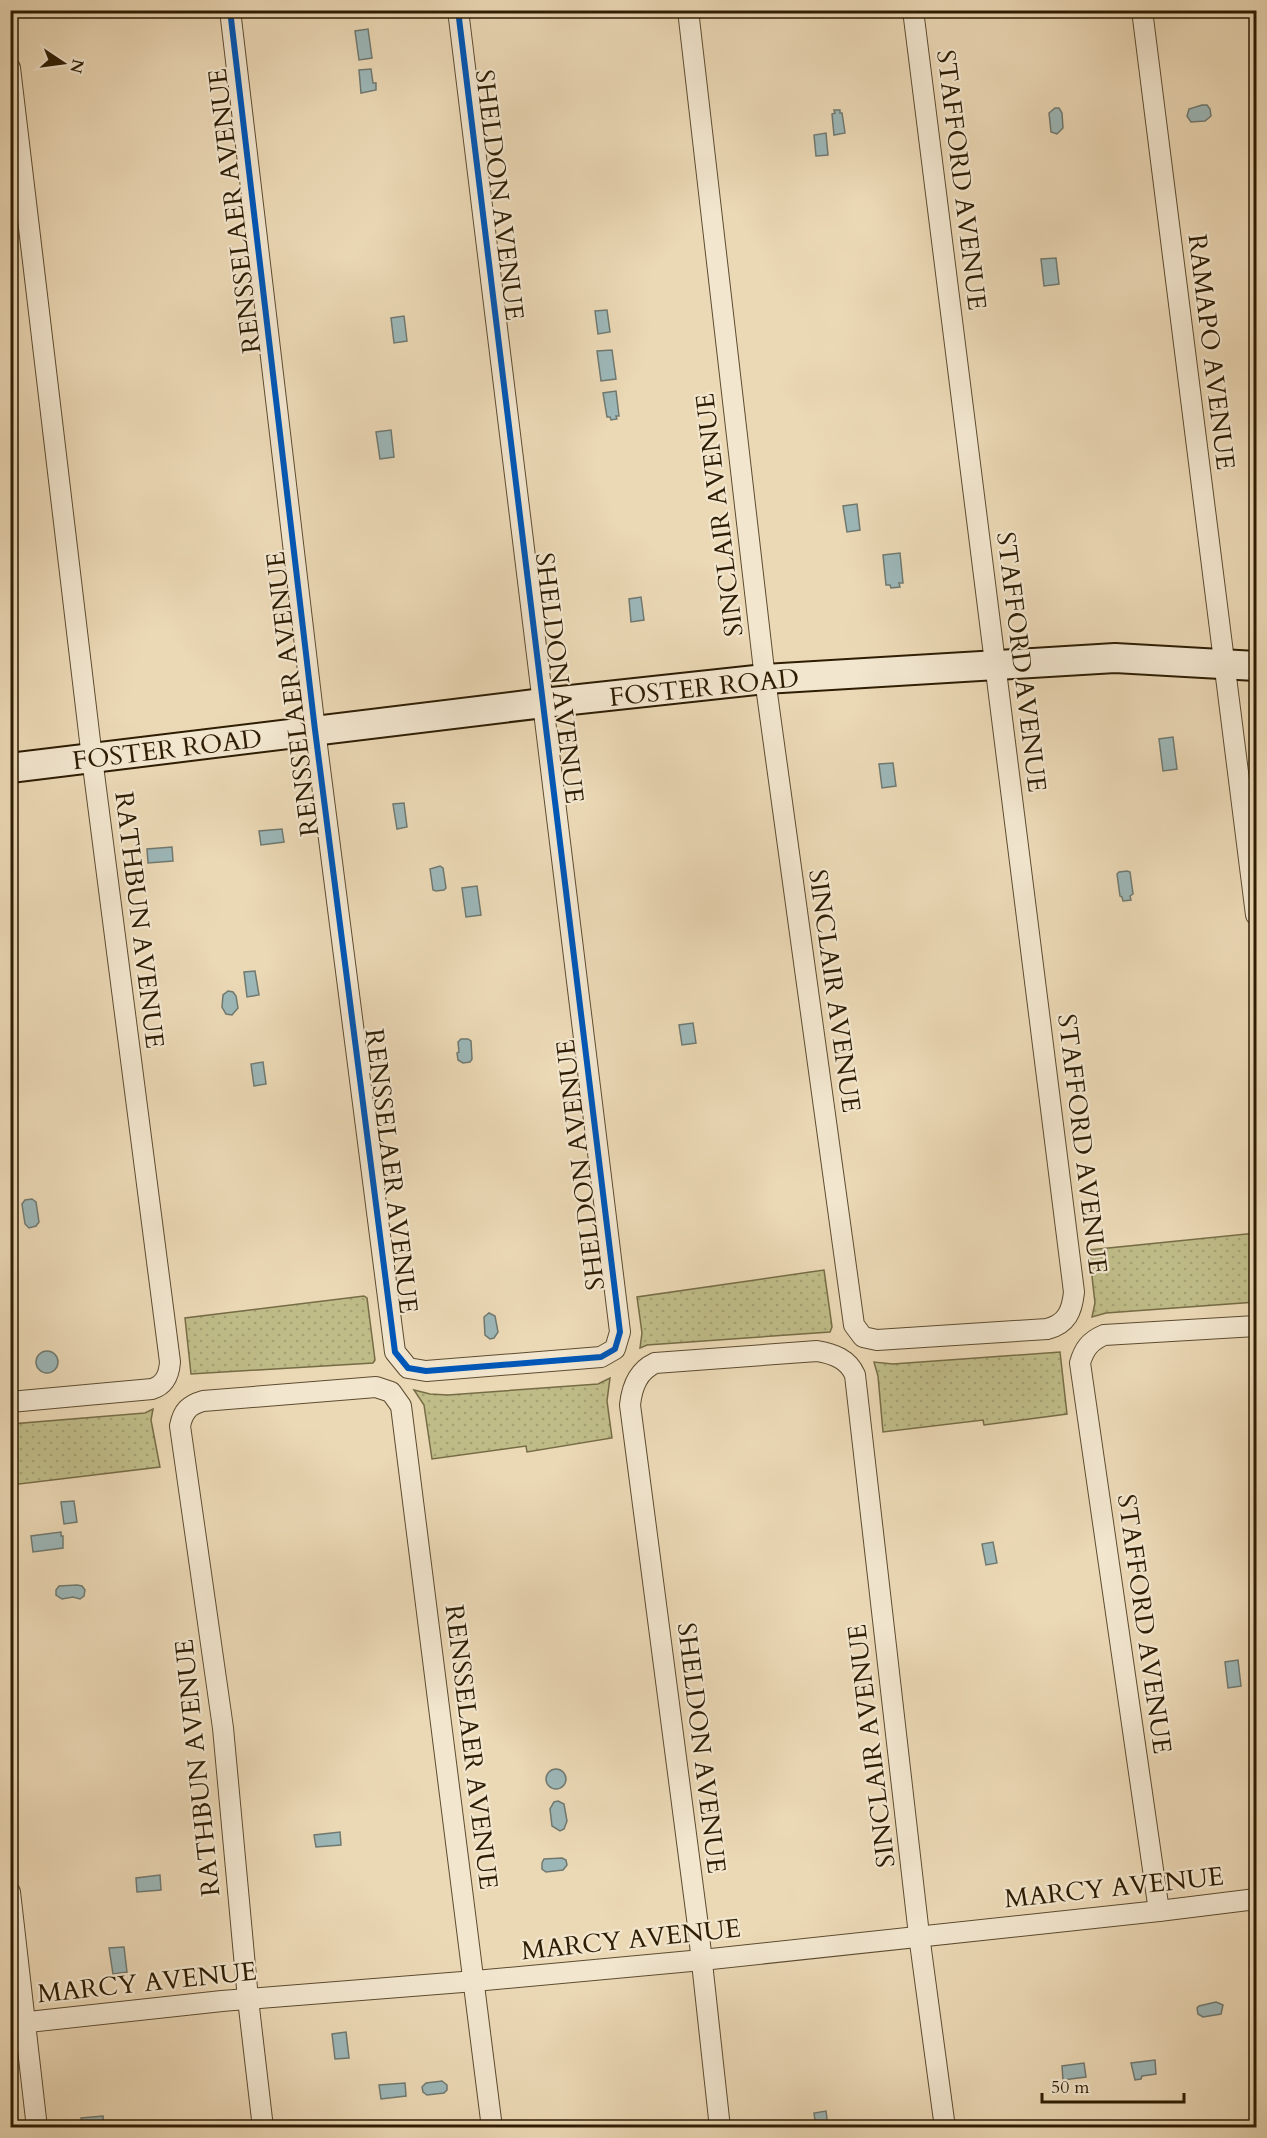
<svg xmlns="http://www.w3.org/2000/svg" width="1267" height="2138" font-family="Cardo,serif">
<defs>
<pattern id="grass-dots" width="8" height="8" patternUnits="userSpaceOnUse" patternTransform="scale(1.5)"><rect width="8" height="8" fill="#bfbc88"/><path d="M2 2h.1M6 6h.1" fill="none" stroke="#a4a174" stroke-width="1.8" stroke-linecap="round"/></pattern>
</defs>
<rect width="100%" height="100%" fill="#ebd8b5"/>
<filter id="stains"><feTurbulence type="fractalNoise" baseFrequency=".00333" numOctaves="4"/><feColorMatrix values="0 0 0 0 .2 0 0 0 0 .09 0 0 0 0 .02 0 0 0 .5 -.17"/></filter>
<radialGradient id="worn" r=".72"><stop offset=".6" stop-color="#630" stop-opacity="0"/><stop offset="1" stop-color="#630" stop-opacity=".3"/></radialGradient>
<g fill="url(#grass-dots)" stroke="#766c46" stroke-width="1.5">
<polygon points="1256,1233 1256,1302 1106,1313 1092,1317 1095,1303 1089,1250"/>
<polygon points="824,1270 832,1327 830,1332 647,1345 640,1348 642,1333 637,1297"/>
<polygon points="364,1296 367,1298 375,1360 373,1363 191,1374 185,1318"/>
<polygon points="1060,1352 1067,1414 984,1425 983,1420 883,1432 878,1376 874,1362 893,1364"/>
<polygon points="610,1378 607,1401 612,1438 527,1452 526,1446 432,1459 424,1405 414,1390 430,1394 448,1395 598,1384"/>
<polygon points="153,1409 151,1420 160,1467 11,1485 11,1424 145,1413"/>
</g>
<g fill="#9cb7b8" stroke="#707970" stroke-width="1.5">
<polygon points="368,29 372,58 359,60 355,31"/>
<polygon points="371,69 373,83 376,83 376,90 361,93 359,70"/>
<polygon points="1202,105 1207,105 1210,109 1211,116 1205,121 1191,122 1187,116 1189,109"/>
<polygon points="1055,108 1059,108 1062,113 1063,128 1057,134 1051,132 1049,113"/>
<polygon points="834,110 840,110 840,113 842,113 845,133 834,135 832,114 835,113"/>
<polygon points="826,133 828,155 816,156 814,135"/>
<polygon points="1056,258 1059,284 1044,286 1041,259"/>
<polygon points="607,310 610,332 598,334 595,311"/>
<polygon points="404,316 407,341 394,343 391,318"/>
<polygon points="612,350 616,379 601,381 597,351"/>
<polygon points="616,391 619,416 616,416 617,419 611,420 610,417 607,417 603,393"/>
<polygon points="391,430 394,457 380,459 376,432"/>
<polygon points="857,504 860,530 847,532 843,506"/>
<polygon points="900,553 903,583 899,583 900,587 891,588 890,585 886,585 883,555"/>
<polygon points="641,597 644,620 631,622 629,599"/>
<polygon points="1173,737 1177,769 1163,771 1159,739"/>
<polygon points="893,763 896,786 882,788 879,764"/>
<polygon points="404,803 407,827 397,829 393,804"/>
<polygon points="282,829 284,842 261,845 259,831"/>
<polygon points="172,847 173,861 148,863 147,849"/>
<polygon points="440,866 443,868 446,888 444,890 436,891 433,890 430,869"/>
<polygon points="1127,871 1130,872 1133,894 1130,896 1131,900 1123,901 1122,897 1120,896 1117,874 1119,872"/>
<polygon points="477,886 481,915 466,917 462,888"/>
<polygon points="255,971 259,995 247,997 244,972"/>
<polygon points="228,991 233,992 236,996 238,1008 232,1015 226,1014 222,1007 223,995"/>
<polygon points="693,1023 696,1043 682,1045 679,1025"/>
<polygon points="461,1039 468,1039 471,1041 472,1059 470,1062 463,1063 458,1060 457,1053 459,1052 458,1042"/>
<polygon points="263,1062 266,1084 254,1086 251,1064"/>
<polygon points="32,1199 36,1202 39,1222 36,1226 29,1228 25,1224 22,1204 25,1200"/>
<polygon points="489,1313 495,1316 498,1332 494,1338 490,1339 485,1335 484,1317"/>
<circle cx="47" cy="1362" r="11"/>
<polygon points="74,1501 77,1522 64,1524 61,1502"/>
<polygon points="61,1532 61,1536 63,1536 63,1548 33,1552 31,1536"/>
<polygon points="993,1542 997,1563 986,1565 982,1544"/>
<polygon points="77,1585 82,1586 85,1590 84,1596 80,1599 73,1597 62,1599 56,1595 56,1590 59,1586"/>
<polygon points="1238,1660 1241,1686 1228,1688 1225,1662"/>
<circle cx="556" cy="1779" r="10"/>
<polygon points="558,1801 564,1804 567,1821 564,1829 560,1831 552,1826 550,1809 554,1802"/>
<polygon points="340,1832 341,1845 316,1847 314,1835"/>
<polygon points="562,1858 566,1860 567,1865 563,1870 546,1872 542,1869 542,1863 544,1859"/>
<polygon points="160,1875 161,1890 137,1892 136,1878"/>
<polygon points="124,1947 127,1972 113,1974 109,1948"/>
<polygon points="1216,2002 1223,2005 1221,2014 1203,2017 1198,2014 1197,2008 1199,2006"/>
<polygon points="346,2032 349,2058 335,2059 332,2034"/>
<polygon points="1155,2060 1156,2074 1142,2076 1141,2079 1135,2080 1131,2063"/>
<polygon points="1084,2063 1086,2077 1063,2080 1062,2066"/>
<polygon points="442,2081 447,2085 447,2090 444,2093 427,2095 423,2092 422,2087 426,2083"/>
<polygon points="405,2083 406,2096 381,2099 379,2085"/>
<polygon points="826,2111 828,2127 816,2127 814,2113"/>
<polygon points="103,2116 104,2127 82,2127 81,2118"/>
</g>
<g fill="none" stroke-linecap="round" stroke-linejoin="round">
<defs>
<g id="street">
<polyline points="230,10 315,730 395,1352 408,1368 426,1371 601,1357 615,1349 620,1332 458,10"/>
<path d="M688 10 765 679 854 1325 863 1337 877 1340 1047 1329C1067 1324 1072 1311 1074 1292L913 10"/>
<polyline points="1142,10 1256,915"/>
<path d="M10 68 92 758 170 1362C169 1375 165 1385 152 1389L10 1402"/>
<polyline points="10,1892 37,2128"/>
<path d="M1159 1911 1080 1363C1084 1349 1090 1341 1104 1335L1256 1326"/>
<polyline points="10,2024 222,2001 475,1981 702,1960 1159,1911 1256,1899"/>
<path d="M263 2128 248 1999 223 1728 180 1426C183 1411 189 1405 203 1401L376 1387 391 1392 401 1406 492 2128"/>
<path d="M720 2128 698 1926 630 1405C632 1386 638 1371 655 1363L817 1351C834 1354 848 1359 855 1375L919 1935 945 2128"/>
</g>
<polyline id="secondary" points="10,768 543,703 765,679 1115,658 1256,666"/>
</defs>
<use href="#street" stroke="#5d4c30" stroke-width="22"/>
<use href="#secondary" stroke="#2e1d03" stroke-width="32"/>
<use href="#street" stroke="#f2e6cf" stroke-width="20"/>
<use href="#secondary" stroke="#f2e6cf" stroke-width="28"/>
<defs>
<polyline id="cycleway" points="230,10 315,730 395,1352 408,1368 426,1371 601,1357 615,1349 620,1332 458,10"/>
</defs>
<use href="#cycleway" stroke="#f2e6cf" stroke-width="10"/>
<use href="#cycleway" stroke="#0057b8" stroke-width="6"/>
</g>
<g text-anchor="middle" stroke-width="4.5" stroke-linejoin="round" paint-order="stroke">
<g font-size="26" fill="#2e1d03" stroke="#f2e6cf">
<text transform="translate(962 180) rotate(83)" y="9">STAFFORD AVENUE</text>
<text transform="translate(500 195) rotate(83)" y="9">SHELDON AVENUE</text>
<text transform="translate(234 211) rotate(-97)" y="9">RENSSELAER AVENUE</text>
<text transform="translate(1212 352) rotate(83)" y="9">RAMAPO AVENUE</text>
<text transform="translate(719 515) rotate(-97)" y="9">SINCLAIR AVENUE</text>
<text transform="translate(1022 662) rotate(83)" y="9">STAFFORD AVENUE</text>
<text transform="translate(560 678) rotate(83)" y="9">SHELDON AVENUE</text>
<text transform="translate(704 687) rotate(-6)" y="9">FOSTER ROAD</text>
<text transform="translate(292 694) rotate(-97)" y="9">RENSSELAER AVENUE</text>
<text transform="translate(167 749) rotate(-7)" y="9">FOSTER ROAD</text>
<text transform="translate(140 920) rotate(83)" y="9">RATHBUN AVENUE</text>
<text transform="translate(835 991) rotate(82)" y="9">SINCLAIR AVENUE</text>
<text transform="translate(1083 1144) rotate(83)" y="9">STAFFORD AVENUE</text>
<text transform="translate(580 1165) rotate(-97)" y="9">SHELDON AVENUE</text>
<text transform="translate(392 1171) rotate(83)" y="9">RENSSELAER AVENUE</text>
<text transform="translate(1145 1624) rotate(82)" y="9">STAFFORD AVENUE</text>
<text transform="translate(871 1746) rotate(-97)" y="9">SINCLAIR AVENUE</text>
<text transform="translate(472 1747) rotate(83)" y="9">RENSSELAER AVENUE</text>
<text transform="translate(702 1748) rotate(83)" y="9">SHELDON AVENUE</text>
<text transform="translate(197 1768) rotate(-96)" y="9">RATHBUN AVENUE</text>
<text transform="translate(1114 1887) rotate(-6)" y="9">MARCY AVENUE</text>
<text transform="translate(631 1939) rotate(-6)" y="9">MARCY AVENUE</text>
<text transform="translate(147 1982) rotate(-6)" y="9">MARCY AVENUE</text>
</g>
</g>
<rect width="1267" height="2138" fill="none" stroke="#ebd8b5" stroke-width="36"/>
<rect x="12" y="12" width="1243" height="2114" fill="none" stroke="#2e1d03" stroke-width="3"/>
<rect x="18" y="18" width="1231" height="2102" fill="none" stroke="#2e1d03" stroke-width="1.5"/>
<g transform="translate(63 63) rotate(103)" stroke="#f2e6cf" stroke-width="4.5" paint-order="stroke">
<path d="M0-4.5L10 22L0 15L-10 22Z" fill="#2e1d03"/>
<text y="-9" font-size="16" font-weight="bold" text-anchor="middle" fill="#2e1d03">N</text>
</g>
<path d="M1042 2093v9h142v-9" fill="none" stroke="#2e1d03" stroke-width="3"/>
<text x="1051" y="2093" font-size="18" fill="#2e1d03" stroke="#f2e6cf" stroke-width="4.5" paint-order="stroke">50 m</text>
<rect width="100%" height="100%" filter="url(#stains)"/>
<rect width="100%" height="100%" fill="url(#worn)"/>
</svg>
